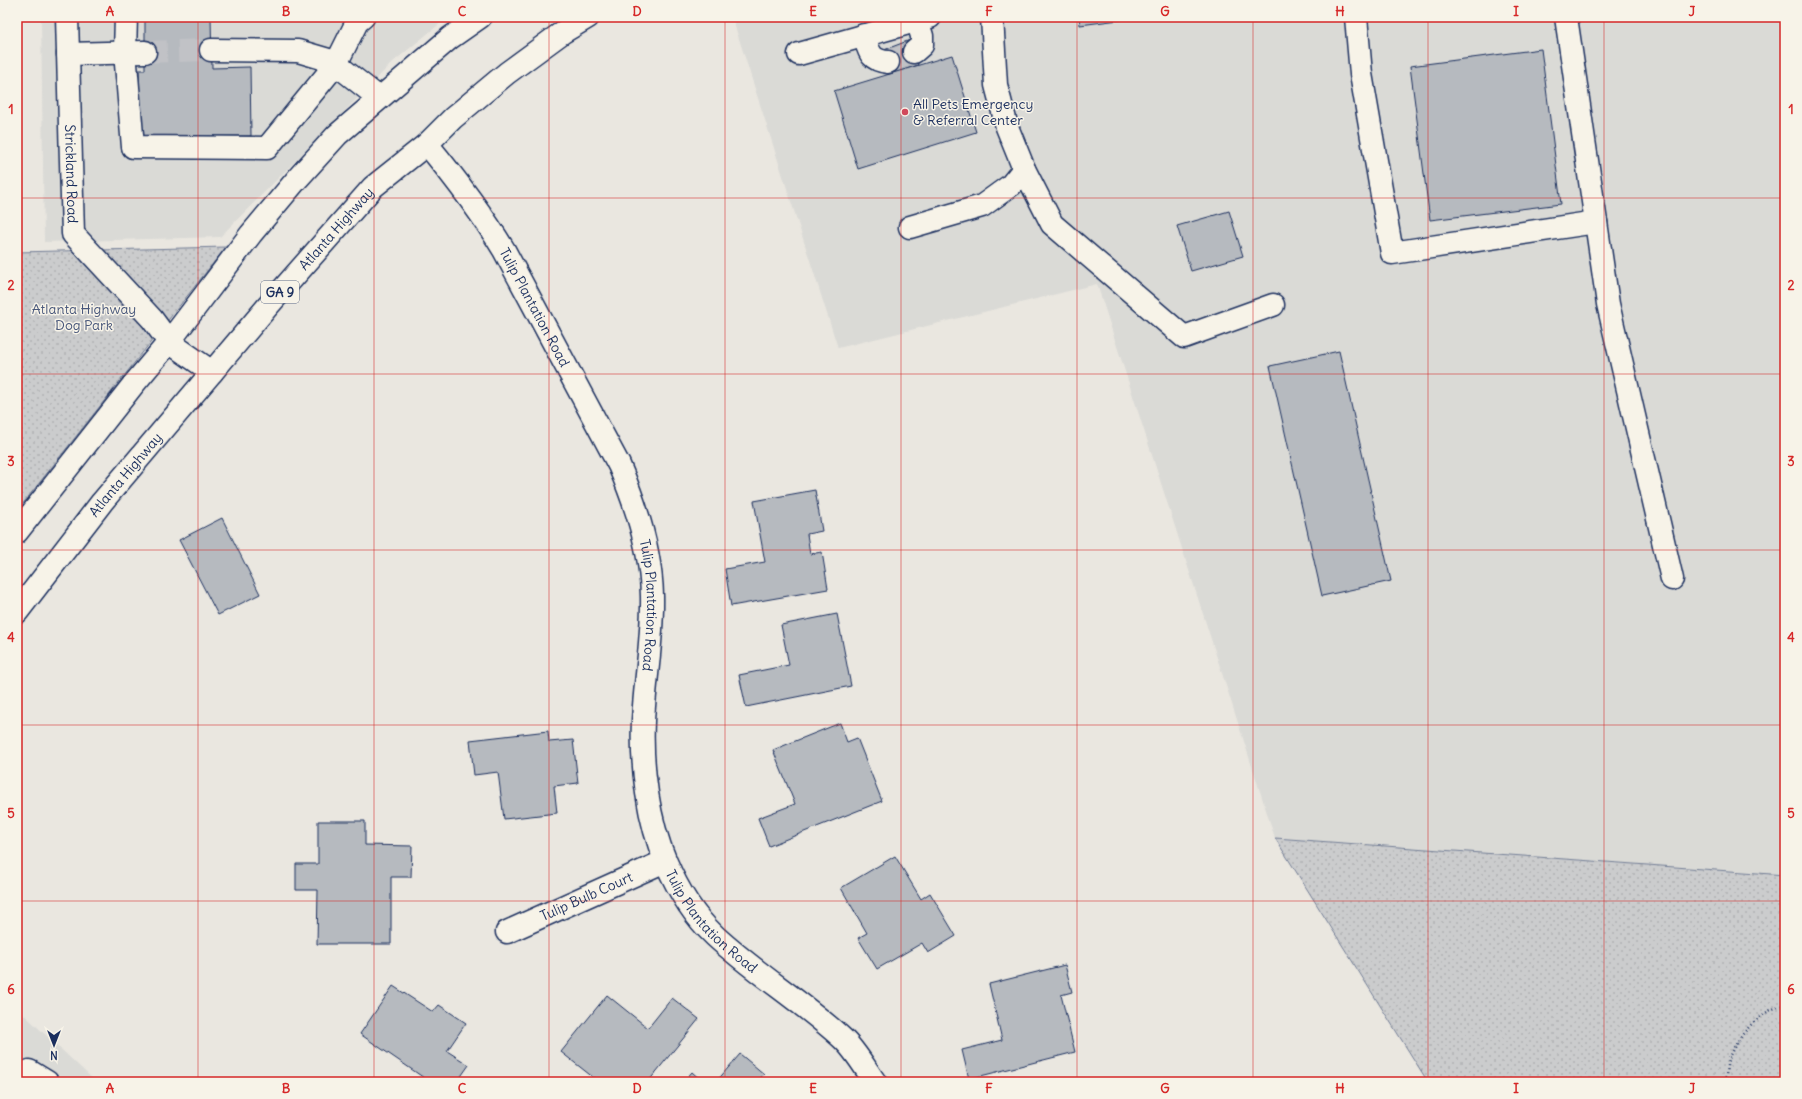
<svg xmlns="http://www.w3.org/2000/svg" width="1802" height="1099" font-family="Delius,sans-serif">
<defs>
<pattern id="green-dots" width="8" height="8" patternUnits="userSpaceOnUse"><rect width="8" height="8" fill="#cbcccd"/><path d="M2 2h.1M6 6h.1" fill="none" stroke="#aeb0b2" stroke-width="1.8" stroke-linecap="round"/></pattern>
</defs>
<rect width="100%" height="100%" fill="#eae7e0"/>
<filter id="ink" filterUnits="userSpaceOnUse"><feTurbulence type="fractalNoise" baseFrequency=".025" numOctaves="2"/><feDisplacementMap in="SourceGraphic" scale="8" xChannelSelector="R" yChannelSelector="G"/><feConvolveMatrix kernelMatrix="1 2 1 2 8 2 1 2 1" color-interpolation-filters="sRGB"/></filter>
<g filter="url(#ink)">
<g fill="#dadad6">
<polygon points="41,17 448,17 393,62 220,237 44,242"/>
<polygon points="732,17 1785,17 1785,875 1275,838 1097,284 838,348"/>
<polygon points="17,1008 96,1082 17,1082"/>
</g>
<g fill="url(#green-dots)" stroke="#737e96">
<polygon points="226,247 17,511 17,252"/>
<polygon points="1275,838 1785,875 1785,1082 1428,1082"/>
</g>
<g fill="#b6babf" stroke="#1b2f5e">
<polygon points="145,17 211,17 212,68 250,67 251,136 140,137 139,70 145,70"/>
<polygon points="1079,17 1127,17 1127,19 1080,25"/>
<polygon points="910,40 918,65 892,74 884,50"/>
<polygon points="1541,49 1561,204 1430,220 1410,66"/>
<polygon points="952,55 976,132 858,169 834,91"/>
<polygon points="1229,211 1243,256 1191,271 1177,226"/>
<polygon points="1339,351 1391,581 1322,596 1270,366"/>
<polygon points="815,490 822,531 807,534 810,554 822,552 828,589 731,606 725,569 765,562 754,501"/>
<polygon points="222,518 260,594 218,615 179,540"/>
<polygon points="837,614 851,686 746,707 739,675 789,665 781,625"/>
<polygon points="840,723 847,742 857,738 882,801 769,846 758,818 795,804 773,750"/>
<polygon points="548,731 549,742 573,740 578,783 554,786 557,813 504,819 498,772 474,775 470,740"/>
<polygon points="318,821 365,821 365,845 412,846 411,877 391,877 391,944 317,944 318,890 296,890 296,864 318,864"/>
<polygon points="895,856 921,899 930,893 956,936 928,953 922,943 877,969 858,938 867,933 841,888"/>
<polygon points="1065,965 1072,992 1061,995 1075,1052 969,1079 962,1050 1002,1040 989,984"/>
<polygon points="393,986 433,1012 439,1005 466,1023 447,1051 469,1065 457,1082 430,1082 360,1034"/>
<polygon points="607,995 648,1028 672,998 699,1019 648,1082 599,1082 561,1052"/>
<polygon points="740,1054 764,1074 757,1082 716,1082"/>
<polygon points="692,1072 703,1082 683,1082"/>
</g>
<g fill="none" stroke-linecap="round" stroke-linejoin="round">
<g stroke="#c1c2c6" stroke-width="22" stroke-dasharray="22 11" stroke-linecap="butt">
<polyline points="145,52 211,50"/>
<polyline points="888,62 914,52"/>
</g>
<defs>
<g id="minor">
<path id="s1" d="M67 17 73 234 152 319 169 342 212 372"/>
<polyline points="126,17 125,52 133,147 267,148 336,64 357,22 363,17"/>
<polyline points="992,17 996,85 1007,127 1024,169 1052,224 1184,337 1273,305"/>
<polyline points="1356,17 1361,74 1392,253 1596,222"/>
<polyline points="1566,17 1608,304 1672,579"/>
<path d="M864 35C869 51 869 60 888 62"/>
<polyline points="211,50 298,51 332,61 379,98"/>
<polyline points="914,52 922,45 922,36 917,20"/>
<polyline points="68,54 145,52"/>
<polyline points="799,54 930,17"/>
<path id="s2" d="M427 144C455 178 481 212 504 250L619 465C637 507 651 551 652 596 653 638 645 680 643 721 641 766 648 821 666 862 677 888 694 916 715 936 755 973 803 1002 843 1039 855 1050 865 1068 875 1082"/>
<polyline points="910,227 982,206 1011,185 1024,169"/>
<path id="s3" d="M507 932 665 861"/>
<polyline points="19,1082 29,1071 47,1082"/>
</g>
<g id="major">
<polyline points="17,532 133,385 169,342 251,234 298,178 337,135 450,38 480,17"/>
<path id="s4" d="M17 612 102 502 268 306 373 187 427 144 453 118 507 73 563 32 588 17"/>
</g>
</defs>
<use href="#minor" stroke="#1b2f5e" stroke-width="25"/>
<use href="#major" stroke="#1b2f5e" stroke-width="25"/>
<path stroke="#1b2f5e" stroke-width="2.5" stroke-dasharray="1 3" stroke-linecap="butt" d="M1725 1082C1727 1074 1726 1062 1730 1055 1741 1032 1761 1010 1785 1005"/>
<use href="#minor" stroke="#f7f3e8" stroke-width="22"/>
<use href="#major" stroke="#f7f3e8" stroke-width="22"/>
</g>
</g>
<path fill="none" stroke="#d62828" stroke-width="1" stroke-opacity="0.55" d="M198 17V1082M374 17V1082M549 17V1082M725 17V1082M901 17V1082M1077 17V1082M1253 17V1082M1428 17V1082M1604 17V1082M17 198H1785M17 374H1785M17 550H1785M17 725H1785M17 901H1785"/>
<circle fill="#d1495b" stroke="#f7f3e8" stroke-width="1.5" cx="905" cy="112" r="4"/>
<g text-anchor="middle" stroke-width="3" stroke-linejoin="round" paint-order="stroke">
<rect fill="#f7f3e8" stroke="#5d6a87" stroke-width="1" x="261" y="281" width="38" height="22" rx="3"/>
<g font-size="13" font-weight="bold" fill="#1b2f5e">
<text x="280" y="297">GA 9</text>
</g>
<g font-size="14" fill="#1b2f5e" stroke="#f7f3e8" text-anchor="start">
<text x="913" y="109">All Pets Emergency<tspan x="913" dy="16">&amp; Referral Center</tspan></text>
</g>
<g font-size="14" fill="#1b2f5e" stroke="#f7f3e8">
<text dy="5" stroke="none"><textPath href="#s1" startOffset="157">Strickland Road</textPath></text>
<text dy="5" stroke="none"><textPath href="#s4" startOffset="499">Atlanta Highway</textPath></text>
<text dy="5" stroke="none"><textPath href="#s2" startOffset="196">Tulip Plantation Road</textPath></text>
<text dy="5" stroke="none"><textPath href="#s4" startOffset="175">Atlanta Highway</textPath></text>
<text dy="5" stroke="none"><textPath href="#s2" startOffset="520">Tulip Plantation Road</textPath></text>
<text dy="5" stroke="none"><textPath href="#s3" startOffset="87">Tulip Bulb Court</textPath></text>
<text dy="5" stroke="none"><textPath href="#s2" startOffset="856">Tulip Plantation Road</textPath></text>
</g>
<g font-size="14" fill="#47567a" stroke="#f7f3e8">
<text x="84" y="314">Atlanta Highway<tspan x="84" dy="16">Dog Park</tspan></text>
</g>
</g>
<rect width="1802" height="1099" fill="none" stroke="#f7f3e8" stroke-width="44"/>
<g transform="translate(54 1045) rotate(180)" stroke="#f7f3e8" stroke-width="3" paint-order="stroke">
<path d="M0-3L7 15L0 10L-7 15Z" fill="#1b2f5e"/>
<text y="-6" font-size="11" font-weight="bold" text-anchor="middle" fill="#1b2f5e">N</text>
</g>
<rect x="22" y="22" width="1758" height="1055" fill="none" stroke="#d62828" stroke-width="1.5"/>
<g font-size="13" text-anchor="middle" font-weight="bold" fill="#d62828">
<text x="110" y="16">A</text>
<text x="286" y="16">B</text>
<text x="462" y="16">C</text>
<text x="637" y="16">D</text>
<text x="813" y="16">E</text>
<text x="989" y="16">F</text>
<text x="1165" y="16">G</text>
<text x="1340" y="16">H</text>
<text x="1516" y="16">I</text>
<text x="1692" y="16">J</text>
<text x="11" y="114">1</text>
<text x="1791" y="114">1</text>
<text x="11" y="290">2</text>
<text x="1791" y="290">2</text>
<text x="11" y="466">3</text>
<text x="1791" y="466">3</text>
<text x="11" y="642">4</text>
<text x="1791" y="642">4</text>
<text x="11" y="818">5</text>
<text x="1791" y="818">5</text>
<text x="11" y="994">6</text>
<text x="1791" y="994">6</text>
<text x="110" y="1093">A</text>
<text x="286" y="1093">B</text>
<text x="462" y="1093">C</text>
<text x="637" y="1093">D</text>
<text x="813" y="1093">E</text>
<text x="989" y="1093">F</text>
<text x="1165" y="1093">G</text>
<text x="1340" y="1093">H</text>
<text x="1516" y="1093">I</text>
<text x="1692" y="1093">J</text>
</g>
</svg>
